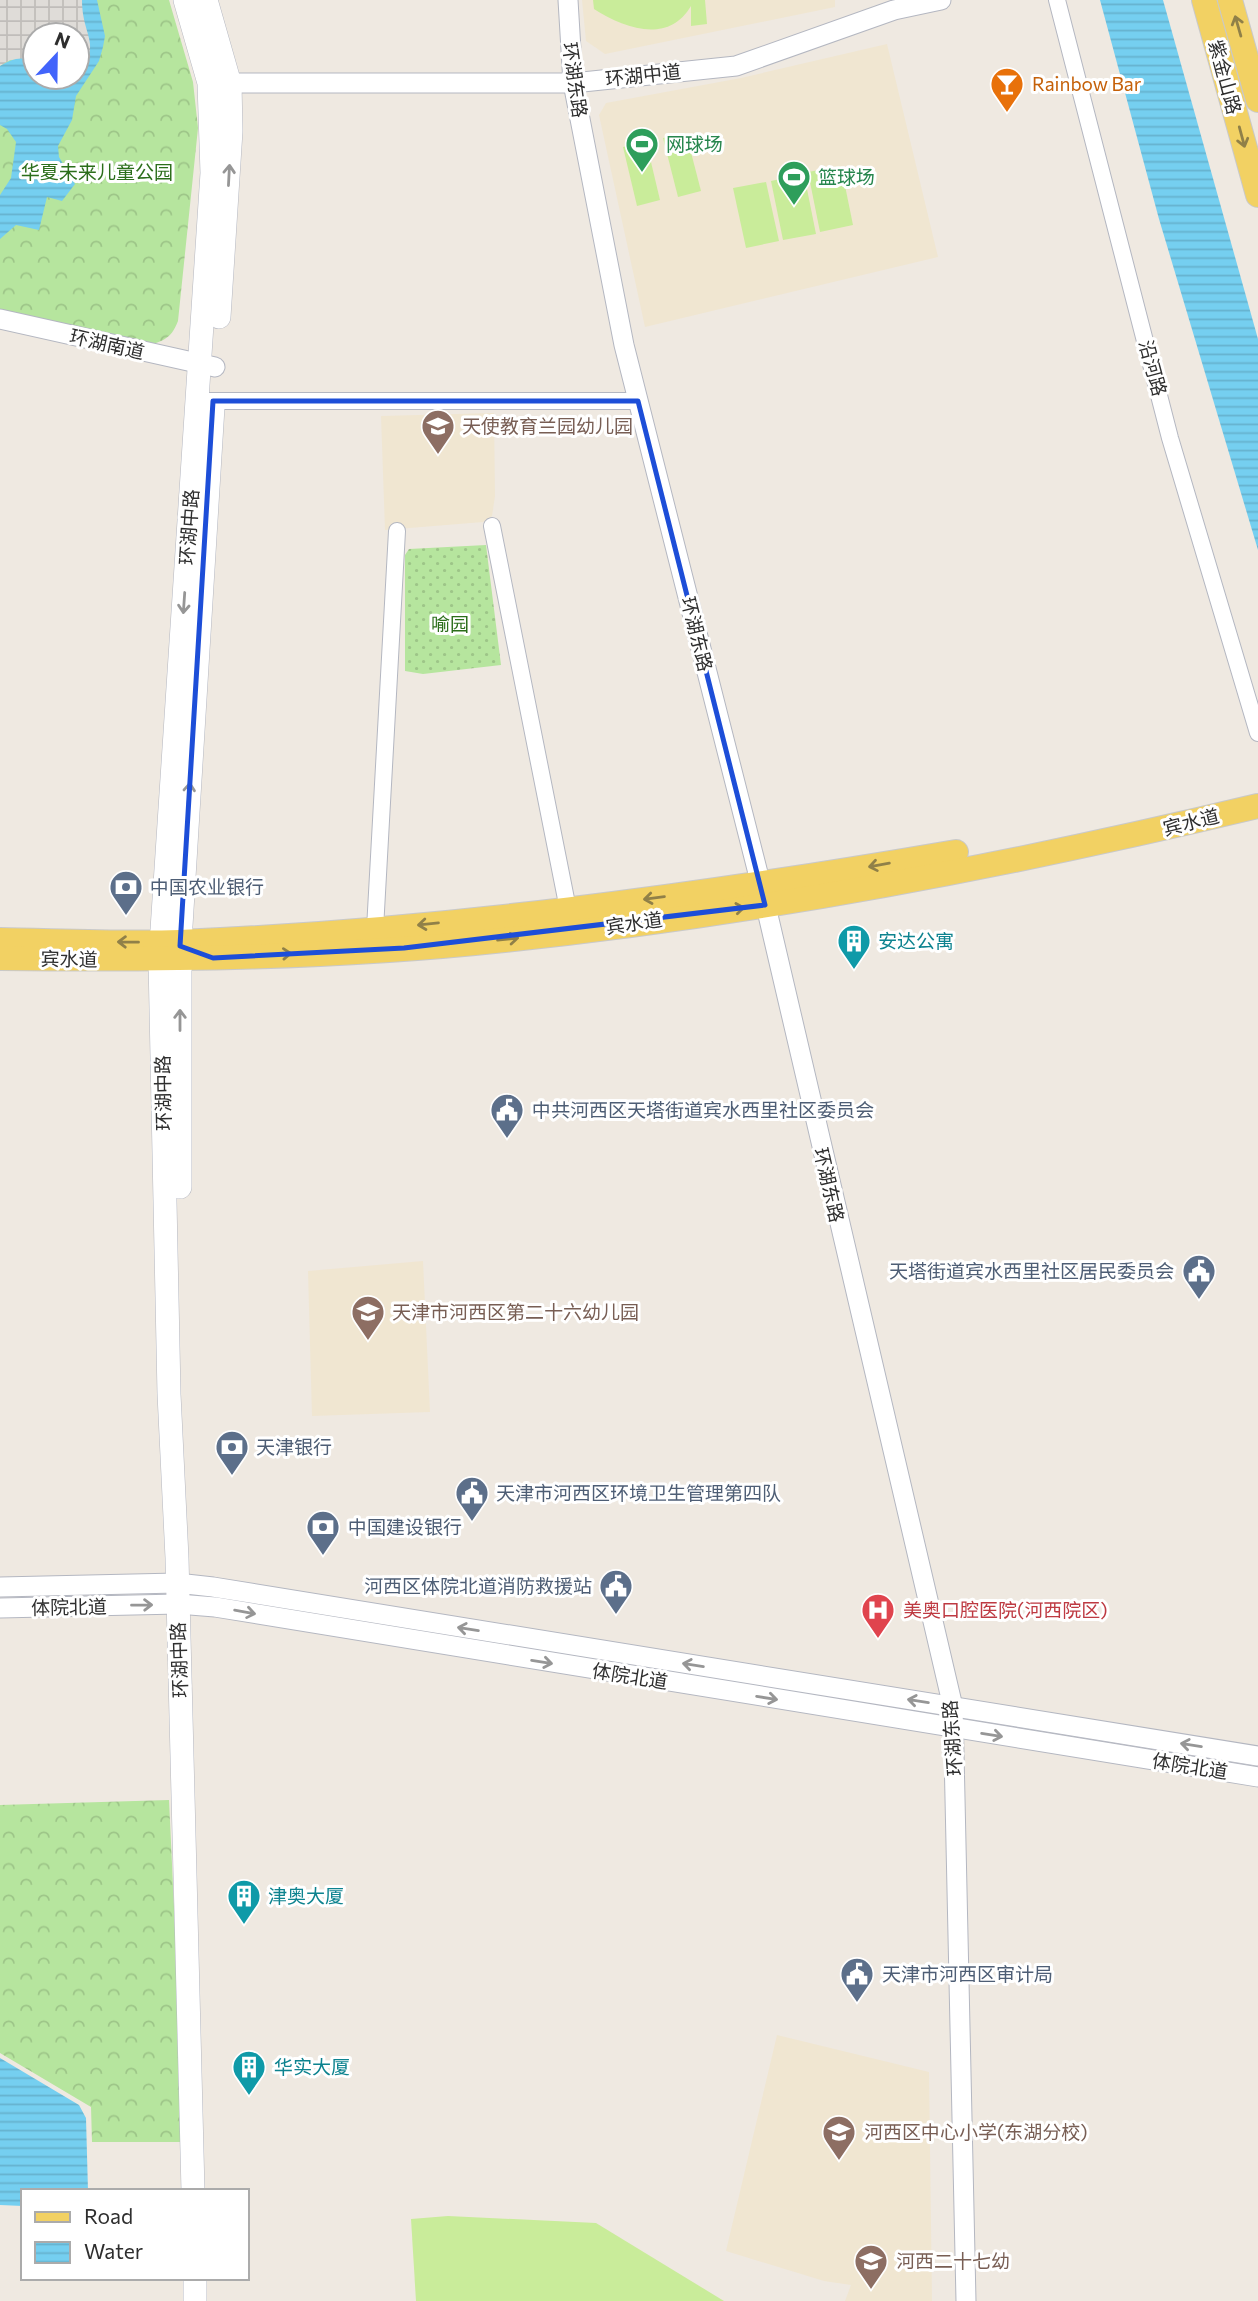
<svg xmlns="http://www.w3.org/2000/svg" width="1258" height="2301" font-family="Commissioner,'Noto Sans SC',sans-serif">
<defs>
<pattern id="grass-dots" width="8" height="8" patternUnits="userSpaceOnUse" patternTransform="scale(1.75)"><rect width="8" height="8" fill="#b6e59e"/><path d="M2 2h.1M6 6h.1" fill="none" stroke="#9dc588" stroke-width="1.8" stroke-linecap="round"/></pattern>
<pattern id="forest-crowns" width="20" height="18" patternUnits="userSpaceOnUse" patternTransform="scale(1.75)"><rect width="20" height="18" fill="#b6e59e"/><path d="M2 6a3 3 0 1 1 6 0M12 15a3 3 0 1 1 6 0" fill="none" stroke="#9dc588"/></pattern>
<pattern id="plaza-grid" width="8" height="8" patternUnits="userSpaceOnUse" patternTransform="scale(1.75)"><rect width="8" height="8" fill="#dfdcd8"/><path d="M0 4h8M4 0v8" fill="none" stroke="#c0bdba"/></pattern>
<pattern id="water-rules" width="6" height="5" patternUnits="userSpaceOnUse" patternTransform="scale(1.75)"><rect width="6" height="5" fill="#75cff0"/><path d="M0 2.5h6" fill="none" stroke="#66b2ce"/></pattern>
</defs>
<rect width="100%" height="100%" fill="#efe9e1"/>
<g fill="#f0e6d1">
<polygon points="582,0 835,0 835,7 605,54 586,41"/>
<polygon points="887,44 938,257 645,327 599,115 606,103 741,78"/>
<polygon points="494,413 495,496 492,516 483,522 385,530 381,416"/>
<polygon points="423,1261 430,1412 312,1416 308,1271"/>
<polygon points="777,2035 929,2072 932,2301 845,2301 851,2285 824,2281 726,2251"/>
</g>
<polygon fill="url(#grass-dots)" points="486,545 501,665 423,674 405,671 405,555 409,549"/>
<g fill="url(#forest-crowns)" fill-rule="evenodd">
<path d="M0 0H169L193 82 198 128 178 321C171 340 161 342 142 347L0 311ZM35 35H77V77H35Z"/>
<polygon points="169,1800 185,2142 92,2142 91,2107 0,2053 0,1805"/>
</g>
<g fill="#c9ec9a">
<path d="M593 0H705L707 24 691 26V6C668 45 624 28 594 9Z"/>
<polygon points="686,133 701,191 678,197 663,138"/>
<polygon points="646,141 660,200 637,206 623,147"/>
<polygon points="841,166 853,225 820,232 808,172"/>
<polygon points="804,174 816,234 783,240 771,181"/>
<polygon points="766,182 779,241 746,248 733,188"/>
<polygon points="448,2216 596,2223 724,2301 416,2301 411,2219"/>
</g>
<polygon fill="url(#plaza-grid)" points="0,0 82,0 92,48 77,77 77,35 35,35 35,63 29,59 10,60 0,66"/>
<g fill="url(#water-rules)">
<path d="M82 0H97L105 36 103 47 99 61 76 96 72 120 58 146 59 157 75 184 62 201 47 197 39 230 16 225 0 239V195L11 178 16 142 7 129 0 125V66C12 59 23 55 35 63V77H47L59 86 72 83C106 43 82 40 82 0Z"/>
<polygon points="1100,0 1163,0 1258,339 1258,550 1159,219"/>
<polygon points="0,2058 79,2105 86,2118 88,2191 23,2191 23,2206 0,2205"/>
</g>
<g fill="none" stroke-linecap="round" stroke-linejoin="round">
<defs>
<g id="minor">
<polyline points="1057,0 1170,438 1258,733"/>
<polyline points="203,401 638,401"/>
<polyline points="492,526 568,909"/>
<polyline points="375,929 397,531"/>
</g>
<g id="tertiary">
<polyline points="568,0 573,83 624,345 761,885 953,1707 966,2301"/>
<polyline points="215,83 573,83 736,66 894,10 941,0"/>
<polyline points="0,319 215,367"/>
<polyline points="0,1587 177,1583 213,1587 1258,1756"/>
<polyline points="0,1608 178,1604 215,1607 1258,1777"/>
</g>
<g id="secondary">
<polyline points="185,0 209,83 212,173 160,960 169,1394 177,1558 193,2191"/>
<polyline points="206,0 230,84 231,131 219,317"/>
<polyline points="180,1187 180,942 213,407"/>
<polyline points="195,2278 195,2301"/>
</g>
<g id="primary">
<polyline points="1204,0 1258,195"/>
<polyline points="1230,0 1258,100"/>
<path d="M0 940C60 941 120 944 180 942 440 931 699 896 956 852"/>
<path d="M0 958C168 960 337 958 504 940 757 914 1011 865 1258 806"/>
</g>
</defs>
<use href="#minor" stroke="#b4b7c1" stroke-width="18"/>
<use href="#tertiary" stroke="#b4b7c1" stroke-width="21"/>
<use href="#secondary" stroke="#b4b7c1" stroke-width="24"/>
<use href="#primary" stroke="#c9c9c9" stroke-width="26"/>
<use href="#minor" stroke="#fff" stroke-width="16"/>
<use href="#tertiary" stroke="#fff" stroke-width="19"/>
<use href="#secondary" stroke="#fff" stroke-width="23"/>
<use href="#primary" stroke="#f2d163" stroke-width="24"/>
</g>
<defs><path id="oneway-shaft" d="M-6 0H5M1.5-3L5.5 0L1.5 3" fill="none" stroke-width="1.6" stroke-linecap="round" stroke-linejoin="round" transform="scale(1.75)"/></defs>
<g stroke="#908048">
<use href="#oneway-shaft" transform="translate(1238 26) rotate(-106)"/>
<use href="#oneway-shaft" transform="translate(1242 137) rotate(75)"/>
<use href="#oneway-shaft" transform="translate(879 865) rotate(170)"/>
<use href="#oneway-shaft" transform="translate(654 898) rotate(173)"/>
<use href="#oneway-shaft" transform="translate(734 909) rotate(-8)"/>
<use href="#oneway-shaft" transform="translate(428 924) rotate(174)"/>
<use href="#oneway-shaft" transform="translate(508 939) rotate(-6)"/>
<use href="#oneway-shaft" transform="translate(128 942) rotate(-179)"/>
<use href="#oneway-shaft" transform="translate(281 954) rotate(-3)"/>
</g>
<g stroke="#969696">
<use href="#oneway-shaft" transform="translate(229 175) rotate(-87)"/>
<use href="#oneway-shaft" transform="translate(184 603) rotate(94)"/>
<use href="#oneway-shaft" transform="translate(189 793) rotate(-85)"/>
<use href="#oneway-shaft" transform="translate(180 1020) rotate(-90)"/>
<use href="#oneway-shaft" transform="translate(142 1605) rotate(-1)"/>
<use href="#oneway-shaft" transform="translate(245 1612) rotate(10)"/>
<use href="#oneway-shaft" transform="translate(468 1629) rotate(-171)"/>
<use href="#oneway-shaft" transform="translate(542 1662) rotate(9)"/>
<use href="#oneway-shaft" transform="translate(693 1665) rotate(-171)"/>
<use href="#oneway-shaft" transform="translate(767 1698) rotate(9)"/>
<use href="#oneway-shaft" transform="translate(918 1701) rotate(-171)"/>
<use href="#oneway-shaft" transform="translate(992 1735) rotate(9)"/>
<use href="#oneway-shaft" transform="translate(1191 1745) rotate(-171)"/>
</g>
<path fill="none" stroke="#1d4ed8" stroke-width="5" stroke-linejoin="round" d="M213 401H638L765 905 404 948 213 958 180 946Z"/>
<defs>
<symbol id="bar-pin" viewBox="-11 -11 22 30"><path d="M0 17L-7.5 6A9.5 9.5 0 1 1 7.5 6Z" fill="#e8710a" stroke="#fff"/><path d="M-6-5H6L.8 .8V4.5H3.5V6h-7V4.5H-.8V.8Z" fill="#fff"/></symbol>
<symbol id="stadium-pin" viewBox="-11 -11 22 30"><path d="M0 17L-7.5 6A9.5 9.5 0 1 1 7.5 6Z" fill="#2e9e5b" stroke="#fff"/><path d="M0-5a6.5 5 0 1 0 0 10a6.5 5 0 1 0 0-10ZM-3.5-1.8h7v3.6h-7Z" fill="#fff"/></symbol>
<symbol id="school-pin" viewBox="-11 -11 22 30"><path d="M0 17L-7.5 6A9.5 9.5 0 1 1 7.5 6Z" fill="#8d6e63" stroke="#fff"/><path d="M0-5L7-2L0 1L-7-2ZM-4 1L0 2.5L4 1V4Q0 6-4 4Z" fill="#fff"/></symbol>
<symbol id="bank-pin" viewBox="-11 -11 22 30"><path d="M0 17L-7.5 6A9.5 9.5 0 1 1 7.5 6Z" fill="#5c6f8a" stroke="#fff"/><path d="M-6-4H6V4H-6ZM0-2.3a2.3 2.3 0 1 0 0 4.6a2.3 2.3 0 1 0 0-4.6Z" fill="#fff"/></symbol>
<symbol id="building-pin" viewBox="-11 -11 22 30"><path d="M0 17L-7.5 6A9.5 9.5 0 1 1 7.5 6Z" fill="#0f9aa8" stroke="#fff"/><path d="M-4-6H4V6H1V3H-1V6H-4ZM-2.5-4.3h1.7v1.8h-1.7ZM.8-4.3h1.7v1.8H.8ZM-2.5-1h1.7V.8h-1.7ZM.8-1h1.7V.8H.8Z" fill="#fff"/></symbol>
<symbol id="civic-pin" viewBox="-11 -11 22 30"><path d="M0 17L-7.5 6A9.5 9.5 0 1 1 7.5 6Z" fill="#5c6f8a" stroke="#fff"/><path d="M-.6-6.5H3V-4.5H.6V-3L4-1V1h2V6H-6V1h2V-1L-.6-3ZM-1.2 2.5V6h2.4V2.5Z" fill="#fff"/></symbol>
<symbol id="hospital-pin" viewBox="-11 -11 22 30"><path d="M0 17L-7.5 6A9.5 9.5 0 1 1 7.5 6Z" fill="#e0444e" stroke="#fff"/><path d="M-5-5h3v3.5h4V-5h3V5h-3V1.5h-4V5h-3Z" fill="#fff"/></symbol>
</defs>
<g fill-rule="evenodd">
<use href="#bar-pin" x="988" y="65" width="38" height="52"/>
<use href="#stadium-pin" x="623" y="125" width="38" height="52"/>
<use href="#stadium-pin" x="775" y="158" width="38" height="52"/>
<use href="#school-pin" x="419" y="407" width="38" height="52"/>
<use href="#bank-pin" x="107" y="868" width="38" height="52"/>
<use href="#building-pin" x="835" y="922" width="38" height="52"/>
<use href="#civic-pin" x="488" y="1091" width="38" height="52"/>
<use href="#civic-pin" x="1180" y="1252" width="38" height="52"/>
<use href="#school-pin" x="349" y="1293" width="38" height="52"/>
<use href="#bank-pin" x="213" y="1428" width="38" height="52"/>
<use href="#civic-pin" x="453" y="1474" width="38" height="52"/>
<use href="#bank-pin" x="304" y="1508" width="38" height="52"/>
<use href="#civic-pin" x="597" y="1567" width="38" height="52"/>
<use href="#hospital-pin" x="859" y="1591" width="38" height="52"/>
<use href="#building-pin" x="225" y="1877" width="38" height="52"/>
<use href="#civic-pin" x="838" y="1955" width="38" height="52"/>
<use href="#building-pin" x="230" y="2048" width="38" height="52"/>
<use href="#school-pin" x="820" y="2113" width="38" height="52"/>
<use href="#school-pin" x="852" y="2242" width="38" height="52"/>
</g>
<g text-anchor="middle" stroke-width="6" stroke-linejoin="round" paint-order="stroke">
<g font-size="19" fill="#2e2e2e" stroke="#fff">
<text transform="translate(643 75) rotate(-6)" y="7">环湖中道</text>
<text transform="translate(1225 77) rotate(75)" y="7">紫金山路</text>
<text transform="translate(575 80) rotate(82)" y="7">环湖东路</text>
<text transform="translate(107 344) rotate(13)" y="7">环湖南道</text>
<text transform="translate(1153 368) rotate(75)" y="7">沿河路</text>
<text transform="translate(189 527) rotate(-86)" y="7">环湖中路</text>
<text transform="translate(697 634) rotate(76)" y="7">环湖东路</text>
<text transform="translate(1191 822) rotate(-14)" y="7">宾水道</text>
<text transform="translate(634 923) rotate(-8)" y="7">宾水道</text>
<text transform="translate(69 959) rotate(1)" y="7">宾水道</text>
<text transform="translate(163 1093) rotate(-91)" y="7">环湖中路</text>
<text transform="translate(829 1185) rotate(77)" y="7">环湖东路</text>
<text transform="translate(69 1607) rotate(-1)" y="7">体院北道</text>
<text transform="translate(179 1660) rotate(-92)" y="7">环湖中路</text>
<text transform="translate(630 1676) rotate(9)" y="7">体院北道</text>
<text transform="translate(952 1738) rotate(-94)" y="7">环湖东路</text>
<text transform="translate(1190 1766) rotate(9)" y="7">体院北道</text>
</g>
<g font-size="19" fill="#c56008" stroke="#fff" text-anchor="start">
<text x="1032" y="91">Rainbow Bar</text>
</g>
<g font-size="19" fill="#27864d" stroke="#fff" text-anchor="start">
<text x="666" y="151">网球场</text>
<text x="818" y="184">篮球场</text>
</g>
<g font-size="19" fill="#2c6e1b" stroke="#fff">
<text x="97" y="179">华夏未来儿童公园</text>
<text x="450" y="631">喻园</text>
</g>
<g font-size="19" fill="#785e54" stroke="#fff" text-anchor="start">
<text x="462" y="433">天使教育兰园幼儿园</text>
<text x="392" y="1319">天津市河西区第二十六幼儿园</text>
<text x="864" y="2139">河西区中心小学(东湖分校)</text>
<text x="896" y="2268">河西二十七幼</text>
</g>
<g font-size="19" fill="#4e5e75" stroke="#fff" text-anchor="start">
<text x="150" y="894">中国农业银行</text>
<text x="532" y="1117">中共河西区天塔街道宾水西里社区委员会</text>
<text x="1174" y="1278" text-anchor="end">天塔街道宾水西里社区居民委员会</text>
<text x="256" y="1454">天津银行</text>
<text x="496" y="1500">天津市河西区环境卫生管理第四队</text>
<text x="348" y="1534">中国建设银行</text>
<text x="592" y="1593" text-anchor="end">河西区体院北道消防救援站</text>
<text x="882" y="1981">天津市河西区审计局</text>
</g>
<g font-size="19" fill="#0d838f" stroke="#fff" text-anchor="start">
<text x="878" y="948">安达公寓</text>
<text x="268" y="1903">津奥大厦</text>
<text x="274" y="2074">华实大厦</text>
</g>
<g font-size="19" fill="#be3a42" stroke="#fff" text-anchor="start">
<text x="903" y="1617">美奥口腔医院(河西院区)</text>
</g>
</g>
<rect x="21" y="2189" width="228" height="91" fill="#ffffff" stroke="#ababab" stroke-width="2"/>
<rect x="35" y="2212" width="35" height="10" fill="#f2d163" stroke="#ababab" stroke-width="2"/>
<text x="84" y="2224" font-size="21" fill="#2e2e2e">Road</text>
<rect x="35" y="2242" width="35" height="21" fill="url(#water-rules)" stroke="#ababab" stroke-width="2"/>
<text x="84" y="2259" font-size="21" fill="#2e2e2e">Water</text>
<g transform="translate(56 56) rotate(22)"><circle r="33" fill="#ffffff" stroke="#ababab" stroke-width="2"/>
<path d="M0-5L12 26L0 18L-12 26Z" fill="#4264fb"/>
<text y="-10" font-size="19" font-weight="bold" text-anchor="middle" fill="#2e2e2e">N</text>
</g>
</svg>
